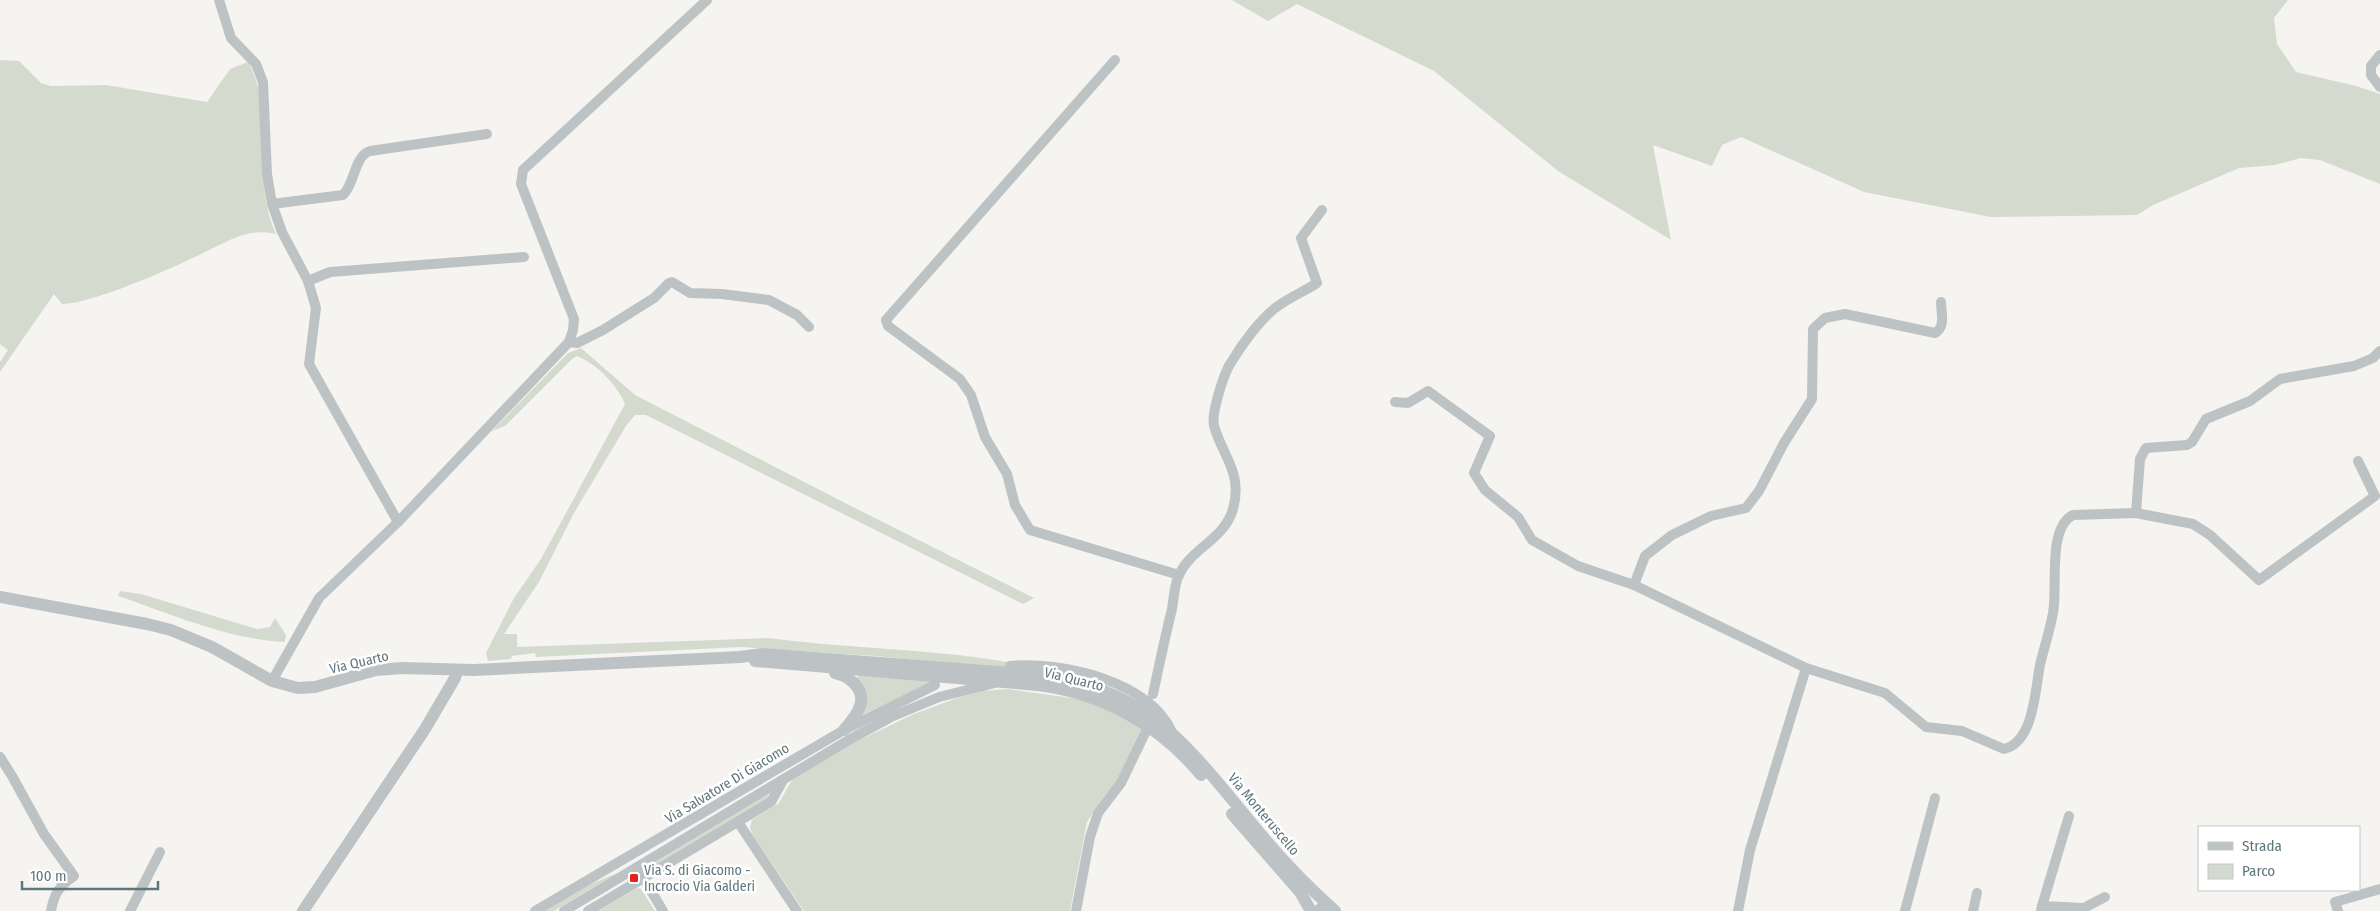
<svg xmlns="http://www.w3.org/2000/svg" width="2380" height="911" font-family="'Fira Sans Condensed',sans-serif">
<rect width="100%" height="100%" fill="#f5f4f0"/>
<g fill="#d5dacf">
<polygon points="1232,0 2288,0 2274,18 2277,44 2296,72 2356,86 2380,94 2380,184 2320,160 2301,158 2275,165 2239,168 2153,205 2137,215 1991,217 1864,192 1741,137 1722,145 1712,166 1653,145 1671,240 1558,171 1434,71 1297,4 1268,21"/>
<path d="M0 60 19 61 41 83 51 86 106 85 207 102 230 69 248 62C276 109 250 179 276 234 248 227 227 242 203 253 173 268 92 304 62 304L54 294 0 372V362L8 350 0 344Z"/>
<path d="M581 348 635 395 849 505 1034 598 1023 604 646 415H635L626 426 574 513 539 582 504 634H517V647L769 638C848 649 928 648 1007 662L1009 669 875 656 741 647 536 657 535 653 512 656 511 659 488 661 486 653 514 598 541 559 625 404C618 386 596 363 577 356L572 359 505 426 492 431 568 353Z"/>
<path d="M120 591 141 594 257 629 270 627 275 618 286 635 285 642C230 640 171 614 118 596Z"/>
<polygon points="859,675 934,681 862,715 856,679"/>
<polygon points="1008,689 1086,700 1142,727 1117,781 1099,803 1087,822 1070,911 804,911 752,834 750,827 752,820 779,803 793,778 847,746 914,714 960,697 983,691"/>
<polygon points="767,795 770,799 652,868 651,865"/>
<polygon points="617,873 554,911 543,911 582,888"/>
<polygon points="637,888 641,889 655,911 598,911"/>
</g>
<g fill="none" stroke-linecap="round" stroke-linejoin="round">
<g stroke="#bdc3c5" stroke-width="10">
<polyline points="219,0 231,38 256,64 263,82 267,174 272,204 282,232 308,281 316,308 309,364 398,522"/>
<polyline points="2380,55 2371,66 2371,75 2380,87"/>
<polyline points="1115,60 886,320 888,326 960,379 971,395 985,437 1007,474 1015,505 1030,530 1179,575"/>
<path d="M272 204 343 195C355 184 354 156 370 151L487 134"/>
<polyline points="308,281 330,272 524,257"/>
<polyline points="569,342 577,343 603,330 654,298 669,283 672,282 690,293 722,294 769,300 797,315 809,327"/>
<path d="M1395 402 1408 403 1428 391 1490 436 1474 473 1485 490 1518 517 1532 540 1578 566 1634 585 1645 556 1672 535 1711 516 1746 508 1759 491 1784 443 1812 399 1813 329 1825 318 1845 314 1935 333C1946 327 1941 313 1941 302"/>
<polyline points="2136,513 2140,459 2146,448 2187,445 2192,442 2206,419 2250,401 2280,379 2354,366 2373,358 2380,351"/>
<path d="M1634 585 1806 668 1885 693 1926 727 1962 731 2004 749C2034 742 2035 690 2040 665 2044 648 2050 630 2053 613 2058 587 2047 528 2073 515L2136 513 2193 524 2210 535 2259 580 2375 496 2358 461"/>
<path d="M1010 666C1061 661 1149 681 1172 732"/>
<polyline points="272,681 319,598 398,522 569,342 573,330 574,319 521,184 523,170 707,0"/>
<path d="M1153 694C1159 666 1165 637 1172 609 1174 598 1174 585 1179 575 1191 548 1224 540 1233 509 1243 473 1223 457 1214 426 1211 413 1224 372 1232 361 1242 344 1262 317 1278 306 1290 297 1305 291 1317 283L1301 238 1322 210"/>
<path d="M0 757 12 776 44 834 74 876C59 886 54 894 51 911"/>
<polyline points="738,822 797,911"/>
<polyline points="641,874 663,911"/>
<polyline points="2042,906 2069,816"/>
<polyline points="1320,908 1323,911"/>
<polyline points="130,911 160,852"/>
<polyline points="535,911 844,730 935,685"/>
<polyline points="564,911 847,741 891,717 939,697 995,683"/>
<polyline points="588,911 771,802 783,780"/>
<polyline points="1076,911 1090,837 1098,813 1121,783 1145,733"/>
<polyline points="1738,911 1750,850 1806,668"/>
<polyline points="1905,911 1935,798"/>
<polyline points="1973,911 1977,893"/>
<polyline points="2041,911 2042,906 2084,908 2105,897"/>
<polyline points="2338,911 2335,902 2380,889"/>
</g>
<g stroke="#bdc3c5" stroke-width="12">
<path d="M0 597 147 624 171 630 212 647 272 681 298 688 315 687 376 670 402 668 474 670 740 657 762 654 1038 675C1149 688 1188 747 1254 826 1279 857 1306 885 1335 911"/>
<path d="M755 661 1038 685C1102 693 1160 725 1201 775"/>
<path d="M835 673C840 675 845 675 849 679 872 696 858 714 844 730"/>
<polyline points="1232,814 1300,892 1311,911"/>
<polyline points="303,911 425,729 455,678 457,670"/>
</g>
</g>
<rect fill="#e61f20" stroke="#fff" stroke-width="2" x="629" y="873" width="10" height="10" rx="2.5"/>
<g text-anchor="middle" stroke-width="5" stroke-linejoin="round" paint-order="stroke">
<g font-size="14" fill="#5f777c" stroke="#fff">
<text transform="translate(359 662) rotate(-13)" y="5">Via Quarto</text>
<text transform="translate(1074 679) rotate(14)" y="5">Via Quarto</text>
<text transform="translate(727 783) rotate(-31)" y="5">Via Salvatore Di Giacomo</text>
<text transform="translate(1264 814) rotate(50)" y="5">Via Monteruscello</text>
</g>
<g font-size="14" fill="#5f777c" stroke="#fff" text-anchor="start">
<text x="644" y="875">Via S. di Giacomo -<tspan x="644" dy="16">Incrocio Via Galderi</tspan></text>
</g>
</g>
<rect x="2198" y="826" width="162" height="65" fill="#ffffff" stroke="#bfc9cb"/>
<rect x="2208" y="842" width="25" height="8" fill="#bdc3c5" stroke="#bfc9cb"/>
<text x="2242" y="851" font-size="15" fill="#5f777c">Strada</text>
<rect x="2208" y="864" width="25" height="15" fill="#d5dacf" stroke="#bfc9cb"/>
<text x="2242" y="876" font-size="15" fill="#5f777c">Parco</text>
<path d="M22 881v8h136v-8" fill="none" stroke="#5f777c" stroke-width="2.5"/>
<text x="30" y="881" font-size="15" fill="#5f777c" stroke="#ffffff" stroke-width="4" paint-order="stroke">100 m</text>
</svg>
